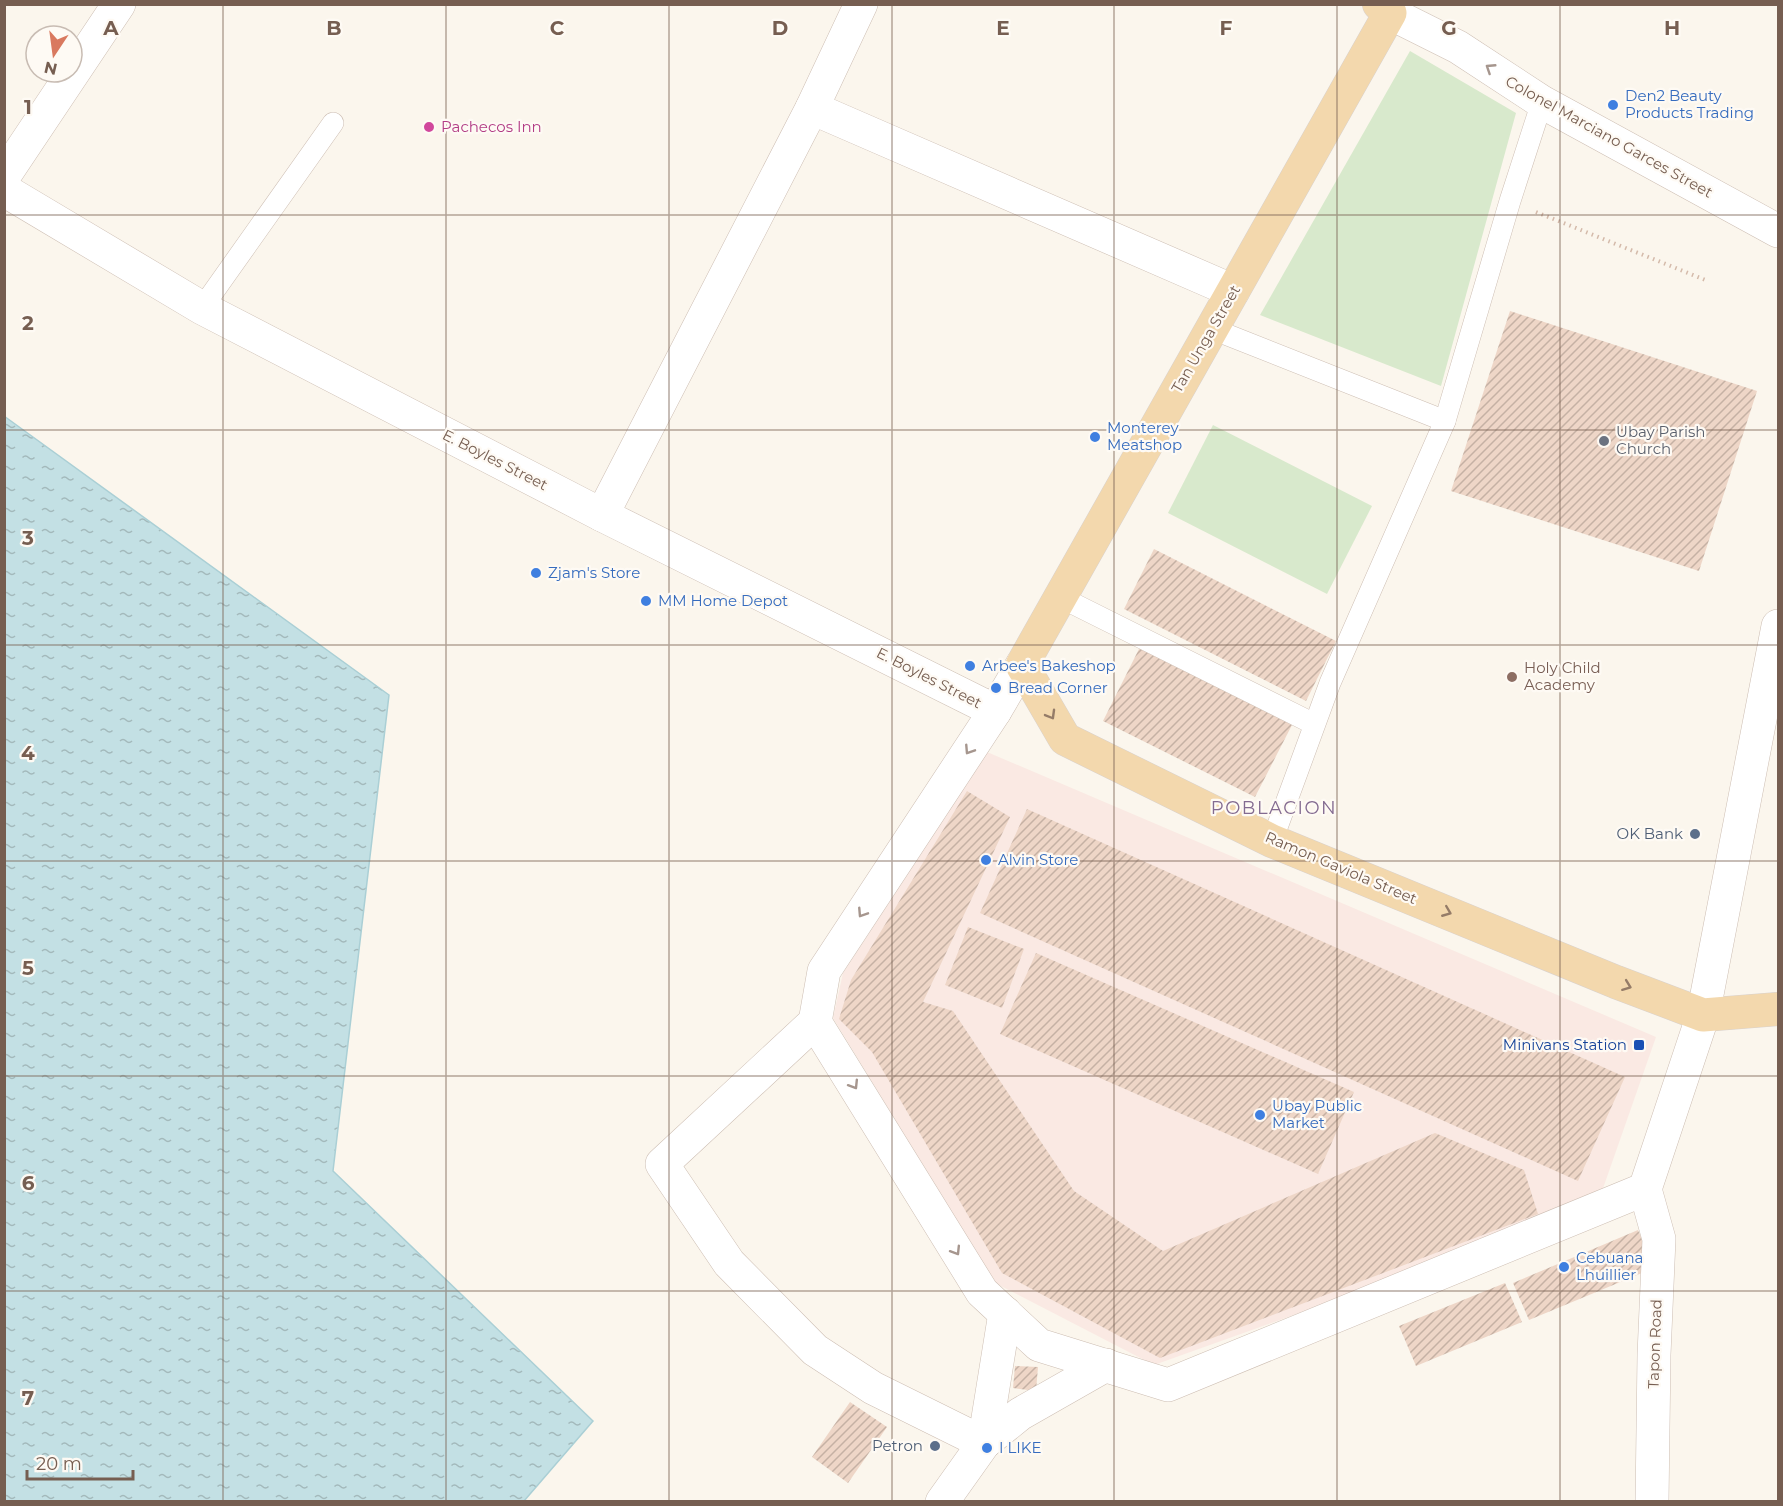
<svg xmlns="http://www.w3.org/2000/svg" width="1783" height="1506" font-family="Montserrat,sans-serif">
<defs>
<pattern id="water-ripples" width="26" height="14" patternUnits="userSpaceOnUse" patternTransform="scale(1.5)"><rect width="26" height="14" fill="#c3e0e4"/><path d="M2 4q2-2 4 0t4 0M15 11q2-2 4 0t4 0" fill="none" stroke="#a3b9bb"/></pattern>
<pattern id="building-hatch" width="6" height="6" patternUnits="userSpaceOnUse" patternTransform="scale(1.5)"><rect width="6" height="6" fill="#eed6c7"/><path d="M-1 1l2-2M0 6l6-6M5 7l2-2" fill="none" stroke="#c5b1a4"/></pattern>
</defs>
<rect width="100%" height="100%" fill="#fbf6ed"/>
<polygon fill="#fae9e3" points="987,752 1656,1037 1601,1194 1539,1227 1154,1365 995,1283 833,1018 843,973"/>
<g fill="#d8e9cc">
<polygon points="1410,51 1516,113 1441,386 1260,315"/>
<polygon points="1213,425 1372,506 1327,594 1168,513"/>
</g>
<polygon fill="url(#water-ripples)" stroke="#aacfd5" stroke-width="1.5" points="4,416 389,695 333,1171 593,1421 524,1501 5,1501"/>
<g fill="url(#building-hatch)">
<polygon points="1510,311 1757,391 1699,571 1451,491"/>
<polygon points="1154,549 1336,641 1306,701 1124,609"/>
<polygon points="1140,647 1293,723 1255,797 1103,721"/>
<polygon points="967,791 1010,817 923,1002 953,1011 1074,1191 1163,1251 1435,1133 1524,1170 1538,1214 1160,1358 1002,1273 872,1052 839,1019 851,980"/>
<polygon points="1027,809 1625,1077 1578,1181 980,913"/>
<polygon points="968,927 1024,949 1002,1008 945,985"/>
<polygon points="1036,953 1354,1092 1318,1174 1000,1034"/>
<polygon points="1638,1230 1654,1268 1529,1320 1513,1283"/>
<polygon points="1505,1283 1522,1322 1416,1366 1399,1326"/>
<polygon points="1015,1366 1038,1367 1036,1391 1013,1388"/>
<polygon points="850,1402 887,1427 848,1483 812,1457"/>
</g>
<g fill="none" stroke-linecap="round" stroke-linejoin="round">
<defs>
<g id="service">
<polyline points="202,308 333,123"/>
<polyline points="1210,328 1445,421 1330,683 1272,841"/>
<polyline points="1445,421 1510,201 1542,102"/>
<polyline points="1060,597 1314,724"/>
</g>
<g id="minor">
<polyline points="812,108 1233,291"/>
<polyline points="4,176 119,4"/>
<polyline points="4,190 202,308 602,515 995,711"/>
<polyline points="602,515 812,108 861,4"/>
<polyline points="815,1022 662,1164 729,1263 815,1350 873,1388 984,1443"/>
<polyline points="1645,1189 1659,1239 1654,1355 1652,1502"/>
</g>
<g id="tertiary">
<polyline points="1390,13 1458,47 1542,102 1778,231"/>
<polyline points="1022,665 995,711 824,971 815,1022 982,1292 1039,1345 1168,1385 1645,1189 1703,1015 1778,626"/>
<polyline points="984,1443 1005,1313"/>
<polyline points="942,1502 984,1443 1020,1414 1106,1365"/>
</g>
<polyline id="primary" points="1379,4 1390,13 1022,665 1065,739 1272,841 1616,982 1703,1015 1778,1009"/>
</defs>
<use href="#service" stroke="#cdbeb3" stroke-width="22"/>
<use href="#minor" stroke="#cdbeb3" stroke-width="34"/>
<use href="#tertiary" stroke="#cdbeb3" stroke-width="34"/>
<use href="#primary" stroke="#d9d2ce" stroke-width="34"/>
<polyline stroke="#d4baaa" stroke-width="4" stroke-dasharray="1.5 4.5" stroke-linecap="butt" points="1536,212 1708,281"/>
<use href="#service" stroke="#fff" stroke-width="21"/>
<use href="#minor" stroke="#fff" stroke-width="33"/>
<use href="#tertiary" stroke="#fff" stroke-width="33"/>
<use href="#primary" stroke="#f3d8ad" stroke-width="33"/>
</g>
<defs><path id="oneway-chevron" d="M-2-3.5L2.5 0L-2 3.5" fill="none" stroke-width="1.6" stroke-linecap="round" stroke-linejoin="round" transform="scale(1.5)"/></defs>
<g stroke="#a6968e">
<use href="#oneway-chevron" transform="translate(1490 68) rotate(-147)"/>
<use href="#oneway-chevron" transform="translate(969 750) rotate(123)"/>
<use href="#oneway-chevron" transform="translate(862 913) rotate(123)"/>
<use href="#oneway-chevron" transform="translate(854 1085) rotate(58)"/>
<use href="#oneway-chevron" transform="translate(956 1251) rotate(58)"/>
</g>
<g stroke="#957c68">
<use href="#oneway-chevron" transform="translate(1051 715) rotate(60)"/>
<use href="#oneway-chevron" transform="translate(1447 912) rotate(22)"/>
<use href="#oneway-chevron" transform="translate(1627 986) rotate(21)"/>
</g>
<path fill="none" stroke="#765e51" stroke-width="1.5" stroke-opacity="0.55" d="M223 4V1502M446 4V1502M669 4V1502M892 4V1502M1114 4V1502M1337 4V1502M1560 4V1502M4 215H1778M4 430H1778M4 645H1778M4 861H1778M4 1076H1778M4 1291H1778"/>
<g fill="#3f7fe0" stroke="#fefaf4" stroke-width="2">
<circle cx="1613" cy="105" r="6"/>
<circle cx="1095" cy="437" r="6"/>
<circle cx="536" cy="573" r="6"/>
<circle cx="646" cy="601" r="6"/>
<circle cx="970" cy="666" r="6"/>
<circle cx="996" cy="688" r="6"/>
<circle cx="986" cy="860" r="6"/>
<circle cx="1260" cy="1115" r="6"/>
<circle cx="1564" cy="1267" r="6"/>
<circle cx="987" cy="1448" r="6"/>
</g>
<circle fill="#d1479c" stroke="#fefaf4" stroke-width="2" cx="429" cy="127" r="6"/>
<circle fill="#6b7280" stroke="#fefaf4" stroke-width="2" cx="1604" cy="441" r="6"/>
<circle fill="#8d6e63" stroke="#fefaf4" stroke-width="2" cx="1512" cy="677" r="6"/>
<g fill="#5c6f8a" stroke="#fefaf4" stroke-width="2">
<circle cx="1695" cy="834" r="6"/>
<circle cx="935" cy="1446" r="6"/>
</g>
<rect fill="#1a4fb4" stroke="#fefaf4" stroke-width="2" x="1633" y="1039" width="12" height="12" rx="3"/>
<g text-anchor="middle" stroke-width="4.5" stroke-linejoin="round" paint-order="stroke">
<g font-size="15" fill="#366cbe" stroke="#fefaf4" text-anchor="start">
<text x="1625" y="101">Den2 Beauty<tspan x="1625" dy="17">Products Trading</tspan></text>
<text x="1107" y="433">Monterey<tspan x="1107" dy="17">Meatshop</tspan></text>
<text x="548" y="578">Zjam's Store</text>
<text x="658" y="606">MM Home Depot</text>
<text x="982" y="671">Arbee's Bakeshop</text>
<text x="1008" y="693">Bread Corner</text>
<text x="998" y="865">Alvin Store</text>
<text x="1272" y="1111">Ubay Public<tspan x="1272" dy="17">Market</tspan></text>
<text x="1576" y="1263">Cebuana<tspan x="1576" dy="17">Lhuillier</tspan></text>
<text x="999" y="1453">I LIKE</text>
</g>
<g font-size="15" fill="#b23c85" stroke="#fefaf4" text-anchor="start">
<text x="441" y="132">Pachecos Inn</text>
</g>
<g font-size="15" fill="#765e51" stroke="#fefaf4">
<text transform="translate(1609 137) rotate(29)" y="5">Colonel Marciano Garces Street</text>
<text transform="translate(1206 339) rotate(-60)" y="5">Tan Unga Street</text>
<text transform="translate(495 460) rotate(27)" y="5">E. Boyles Street</text>
<text transform="translate(929 678) rotate(27)" y="5">E. Boyles Street</text>
<text transform="translate(1341 868) rotate(23)" y="5">Ramon Gaviola Street</text>
<text transform="translate(1655 1344) rotate(-88)" y="5">Tapon Road</text>
</g>
<g font-size="15" fill="#5b616d" stroke="#fefaf4" text-anchor="start">
<text x="1616" y="437">Ubay Parish<tspan x="1616" dy="17">Church</tspan></text>
</g>
<g font-size="15" fill="#785e54" stroke="#fefaf4" text-anchor="start">
<text x="1524" y="673">Holy Child<tspan x="1524" dy="17">Academy</tspan></text>
</g>
<g font-size="15" fill="#4e5e75" stroke="#fefaf4" text-anchor="end">
<text x="1683" y="839">OK Bank</text>
<text x="923" y="1451">Petron</text>
</g>
<g font-size="15" fill="#164399" stroke="#fefaf4" text-anchor="end">
<text x="1627" y="1050">Minivans Station</text>
</g>
<g font-size="18" letter-spacing="1.5" fill="#836a90" stroke="#fefaf4">
<text x="1274" y="814">POBLACION</text>
</g>
</g>
<g font-size="20" text-anchor="middle" font-weight="bold" fill="#765e51" stroke="#fefaf4" stroke-width="4.5" stroke-linejoin="round" paint-order="stroke">
<text x="111" y="35">A</text>
<text x="334" y="35">B</text>
<text x="557" y="35">C</text>
<text x="780" y="35">D</text>
<text x="1003" y="35">E</text>
<text x="1226" y="35">F</text>
<text x="1449" y="35">G</text>
<text x="1672" y="35">H</text>
<text x="28" y="114">1</text>
<text x="28" y="330">2</text>
<text x="28" y="545">3</text>
<text x="28" y="760">4</text>
<text x="28" y="975">5</text>
<text x="28" y="1190">6</text>
<text x="28" y="1405">7</text>
</g>
<rect width="1783" height="1506" fill="none" stroke="#765e51" stroke-width="12"/>
<g transform="translate(54 54) rotate(193)"><circle r="28" fill="#fefaf4" stroke="#c8bcb3" stroke-width="1.5"/>
<path d="M0-4.5L10 22L0 15L-10 22Z" fill="#d9795f"/>
<text y="-9" font-size="16" font-weight="bold" text-anchor="middle" fill="#765e51">N</text>
</g>
<path d="M27 1470v9h106v-9" fill="none" stroke="#765e51" stroke-width="3"/>
<text x="36" y="1470" font-size="18" fill="#765e51" stroke="#fefaf4" stroke-width="4.5" paint-order="stroke">20 m</text>
</svg>
